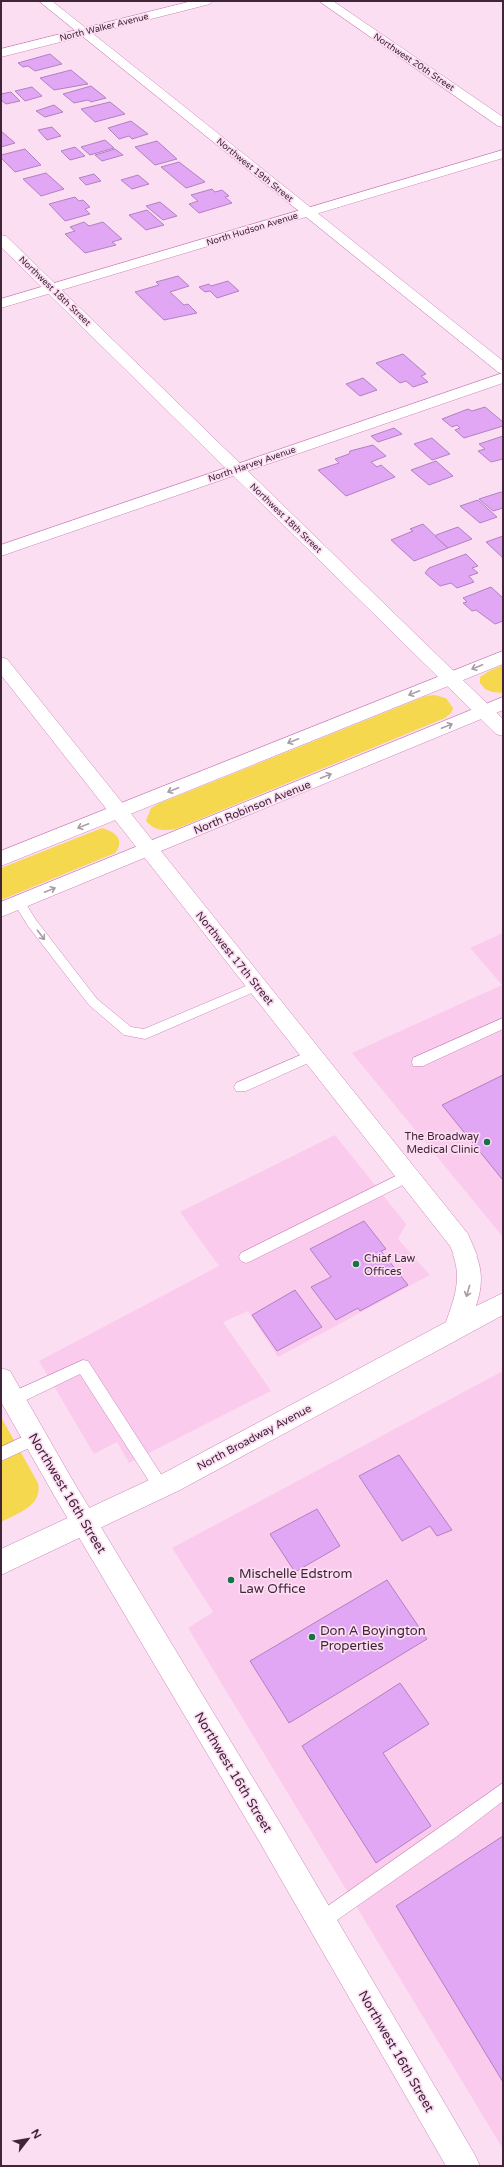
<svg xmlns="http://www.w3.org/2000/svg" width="504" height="2167" font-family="'Varela Round',sans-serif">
<rect width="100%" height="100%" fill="#fcdef3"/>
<g fill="#fbcbed">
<polygon points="503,933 503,1237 352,1053 502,985 470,948"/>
<polygon points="335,1135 406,1224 398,1239 430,1275 278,1357 248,1311 223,1322 271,1391 129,1463 117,1442 94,1454 39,1361 219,1266 180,1212"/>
<polygon points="503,1371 503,2149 188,1628 213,1612 172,1548"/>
</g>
<g fill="#f5d84e">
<polygon points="503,665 503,693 492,692 485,689 480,683 480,677 489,671"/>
<path d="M434 695 446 698 453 708 451 713 445 718 176 829C163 831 155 831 146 821L151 808 160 803 426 696Z"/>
<path d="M102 828C116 832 125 840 115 853L1 900V868Z"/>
<path d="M1 1417 38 1483C43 1506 18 1513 1 1522Z"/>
</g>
<g fill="#e1a6f4" stroke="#b181c2">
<polygon points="50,54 62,64 35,71 28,66 23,67 18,63"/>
<polygon points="71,70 88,84 54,90 40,78"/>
<polygon points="91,86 106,98 91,102 88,100 74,103 63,94"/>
<polygon points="32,87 42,96 25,101 15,91"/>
<polygon points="11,92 20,101 6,104 1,100 1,94"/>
<polygon points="110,102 125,114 95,122 81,109"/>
<polygon points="54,105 63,112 45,117 36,111"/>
<polygon points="131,121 148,134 132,139 129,136 119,139 108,128"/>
<polygon points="52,127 61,136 47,140 38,130"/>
<polygon points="1,131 15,143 1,147"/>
<polygon points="105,140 114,148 90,155 81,147"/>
<polygon points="157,141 177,159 155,165 135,147"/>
<polygon points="75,147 85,156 70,160 61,151"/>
<polygon points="25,149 41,165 15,172 1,158 1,155"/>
<polygon points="115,149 123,155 102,161 95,155"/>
<polygon points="179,162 205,182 186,188 161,167"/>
<polygon points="46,173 64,189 41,196 23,179"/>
<polygon points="94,174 101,181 86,185 79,178"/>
<polygon points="138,175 149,184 132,189 121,180"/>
<polygon points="212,189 215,192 222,190 229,196 225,197 232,203 199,213 189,204 198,201 191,195"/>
<polygon points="75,197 79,201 83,200 90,207 85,209 90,214 65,221 49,204"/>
<polygon points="160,202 177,216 163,220 146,206"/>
<polygon points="147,210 164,225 146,230 129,215"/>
<polygon points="84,222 89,226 103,222 122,239 112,242 116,245 85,253 65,234 75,231 70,227"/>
<polygon points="178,276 189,286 170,292 184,305 188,304 197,313 164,320 135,292 159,285 156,282"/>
<polygon points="228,281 239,291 217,298 210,291 205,292 199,287 209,284 211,286"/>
<polygon points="403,354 426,374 421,376 428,382 413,387 406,381 400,383 376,363"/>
<polygon points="363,378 377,390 360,396 346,384"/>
<polygon points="485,407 503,422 503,426 464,438 455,430 460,428 457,425 452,427 442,419 468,409 472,411"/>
<polygon points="394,428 402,434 378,442 371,436"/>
<polygon points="503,436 503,459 491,462 478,451 485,449 479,444"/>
<polygon points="432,438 450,454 432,460 414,444"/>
<polygon points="373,445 386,456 371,462 377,467 381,465 395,477 346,496 318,470 339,463 335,459 349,454 350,451"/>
<polygon points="436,461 453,476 429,485 411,470"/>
<polygon points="501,492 503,493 503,508 493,511 479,499"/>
<polygon points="478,500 497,517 480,523 460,506"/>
<polygon points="423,524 448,548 414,561 391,540 413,531 410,529"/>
<polygon points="458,527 472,539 448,548 436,537 436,535"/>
<polygon points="503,536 503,558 486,542"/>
<polygon points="466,554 478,566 472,568 478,573 469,576 474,582 457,588 451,583 440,586 425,573 429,568"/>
<polygon points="491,587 503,598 503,621 495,624 476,610 472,611 463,603 467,602 463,598"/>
<polygon points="503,1075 503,1179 502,1179 442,1105"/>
<polygon points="364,1221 386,1249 381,1251 408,1285 360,1311 358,1308 336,1320 311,1287 331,1277 310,1249"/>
<polygon points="295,1290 322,1327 277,1351 252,1315"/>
<polygon points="399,1455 452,1530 437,1536 430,1526 402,1541 359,1476"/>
<polygon points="317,1509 340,1546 295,1572 270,1534"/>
<polygon points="387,1580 427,1639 289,1723 250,1661"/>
<polygon points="400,1683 429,1724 383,1753 431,1826 376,1863 302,1746"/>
<polygon points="503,1836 503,2082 396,1906"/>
</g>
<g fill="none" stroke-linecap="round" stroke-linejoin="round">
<defs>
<g id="service">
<polygon points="19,898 23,899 36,920 97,999 131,1027 144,1029 253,983 261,983 263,986 261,989 150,1037 145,1039 124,1035 89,1005 28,926 13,902"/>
<polygon points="503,1018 503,1029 423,1066 413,1066 412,1062 413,1058"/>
<polygon points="312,1050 317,1051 318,1055 317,1059 246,1091 236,1091 234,1087 236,1083"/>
<polygon points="408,1170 413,1172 415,1176 413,1180 251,1261 246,1263 241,1261 239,1257 241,1253"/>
<polygon points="83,1360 88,1361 166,1482 169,1487 166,1492 161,1494 156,1492 80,1374 18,1404 13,1406 8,1404 6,1399 8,1394"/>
<polygon points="35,1431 40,1433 42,1438 40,1443 1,1461 1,1447"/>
<polygon points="503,1783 503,1801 456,1837 327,1927 321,1930 315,1927 312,1921 315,1915"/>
</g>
<g id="minor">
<polygon points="39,1 52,1 503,361 503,374 498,372"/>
<polygon points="319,1 333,1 503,117 503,127 498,126"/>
<polygon points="1,235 6,236 503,719 503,736 496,734 1,247"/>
<polygon points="1,657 7,659 468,1234 477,1255 473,1262 465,1265 457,1262 450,1246 1,675"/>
</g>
<g id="tertiary">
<polygon points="192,1 212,1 210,4 1,57 1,49"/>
<polygon points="503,150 503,158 1,308 1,299"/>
<polygon points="503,373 503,383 1,556 1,545"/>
<polygon points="503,651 503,664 1,866 1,851"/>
<polygon points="503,697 503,710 1,917 1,902"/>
<polygon points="1,1368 10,1371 73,1481 279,1821 475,2155 480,2166 446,2166 259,1841 55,1497 1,1402"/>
</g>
<path id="primary" d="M465 1245 473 1248C483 1268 483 1285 476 1306L503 1293V1315L180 1490 1 1575V1549L162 1474 446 1322C454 1299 462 1279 453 1255L457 1248Z"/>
</defs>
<use href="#service" stroke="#cb85b8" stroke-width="1"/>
<use href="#minor" stroke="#cb85b8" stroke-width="1"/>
<use href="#tertiary" stroke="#cb85b8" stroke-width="1"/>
<use href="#primary" stroke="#cb85b8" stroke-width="1"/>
<use href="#service" fill="#fff" fill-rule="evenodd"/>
<use href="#minor" fill="#fff" fill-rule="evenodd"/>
<use href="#tertiary" fill="#fff" fill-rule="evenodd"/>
<use href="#primary" fill="#fff" fill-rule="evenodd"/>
</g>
<defs><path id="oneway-shaft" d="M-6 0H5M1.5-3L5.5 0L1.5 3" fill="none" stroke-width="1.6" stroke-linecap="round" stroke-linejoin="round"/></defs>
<g stroke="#a99ca5">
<use href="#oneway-shaft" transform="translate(477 667) rotate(158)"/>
<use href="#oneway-shaft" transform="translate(414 693) rotate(158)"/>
<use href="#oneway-shaft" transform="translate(447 726) rotate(-22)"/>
<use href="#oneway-shaft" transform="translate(293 741) rotate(158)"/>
<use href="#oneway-shaft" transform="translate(326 776) rotate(-22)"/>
<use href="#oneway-shaft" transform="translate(173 790) rotate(158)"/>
<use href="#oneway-shaft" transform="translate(83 826) rotate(158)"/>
<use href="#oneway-shaft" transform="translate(50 890) rotate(-22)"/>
<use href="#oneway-shaft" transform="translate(41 935) rotate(53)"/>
<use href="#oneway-shaft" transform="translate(468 1291) rotate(106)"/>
</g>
<g fill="#167348" stroke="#fcdef3" stroke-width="1.5">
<circle cx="487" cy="1142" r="4"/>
<circle cx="356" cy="1264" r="4"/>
<circle cx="231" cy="1580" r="4"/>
<circle cx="312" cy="1637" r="4"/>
</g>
<g text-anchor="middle" stroke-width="3.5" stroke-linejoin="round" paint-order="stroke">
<g font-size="9" fill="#402438" stroke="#fcdef3">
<text transform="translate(104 27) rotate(-14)" y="3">North Walker Avenue</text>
<text transform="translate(414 62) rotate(34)" y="3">Northwest 20th Street</text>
<text transform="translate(255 170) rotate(39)" y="3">Northwest 19th Street</text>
<text transform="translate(252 229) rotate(-17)" y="3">North Hudson Avenue</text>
<text transform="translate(55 291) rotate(44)" y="3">Northwest 18th Street</text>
<text transform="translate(252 464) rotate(-19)" y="3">North Harvey Avenue</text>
<text transform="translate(286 518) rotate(44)" y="3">Northwest 18th Street</text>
</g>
<g font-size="11" fill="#402438" stroke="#fcdef3">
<text transform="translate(252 807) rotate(-22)" y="4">North Robinson Avenue</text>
<text transform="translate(235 958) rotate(51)" y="4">Northwest 17th Street</text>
<text transform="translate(254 1437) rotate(-28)" y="4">North Broadway Avenue</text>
</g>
<g font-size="11" fill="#402438" stroke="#fcdef3" text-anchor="end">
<text x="479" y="1140">The Broadway<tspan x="479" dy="13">Medical Clinic</tspan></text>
<text x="364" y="1262" text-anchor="start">Chiaf Law<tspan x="364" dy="13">Offices</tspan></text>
</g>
<g font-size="13" fill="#402438" stroke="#fcdef3">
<text transform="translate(68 1493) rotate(59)" y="5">Northwest 16th Street</text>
<text transform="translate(234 1772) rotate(59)" y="5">Northwest 16th Street</text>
<text transform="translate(397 2051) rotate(60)" y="5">Northwest 16th Street</text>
</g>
<g font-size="13" fill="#402438" stroke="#fcdef3" text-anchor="start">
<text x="239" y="1578">Mischelle Edstrom<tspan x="239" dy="15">Law Office</tspan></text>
<text x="320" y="1635">Don A Boyington<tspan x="320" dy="15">Properties</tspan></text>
</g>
</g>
<rect width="504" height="2167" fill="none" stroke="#402438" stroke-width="4"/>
<g transform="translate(28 2139) rotate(59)" stroke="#fcdef3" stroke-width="3" paint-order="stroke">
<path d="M0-3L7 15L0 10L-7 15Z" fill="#402438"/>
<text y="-6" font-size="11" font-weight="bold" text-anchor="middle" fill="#402438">N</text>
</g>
</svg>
